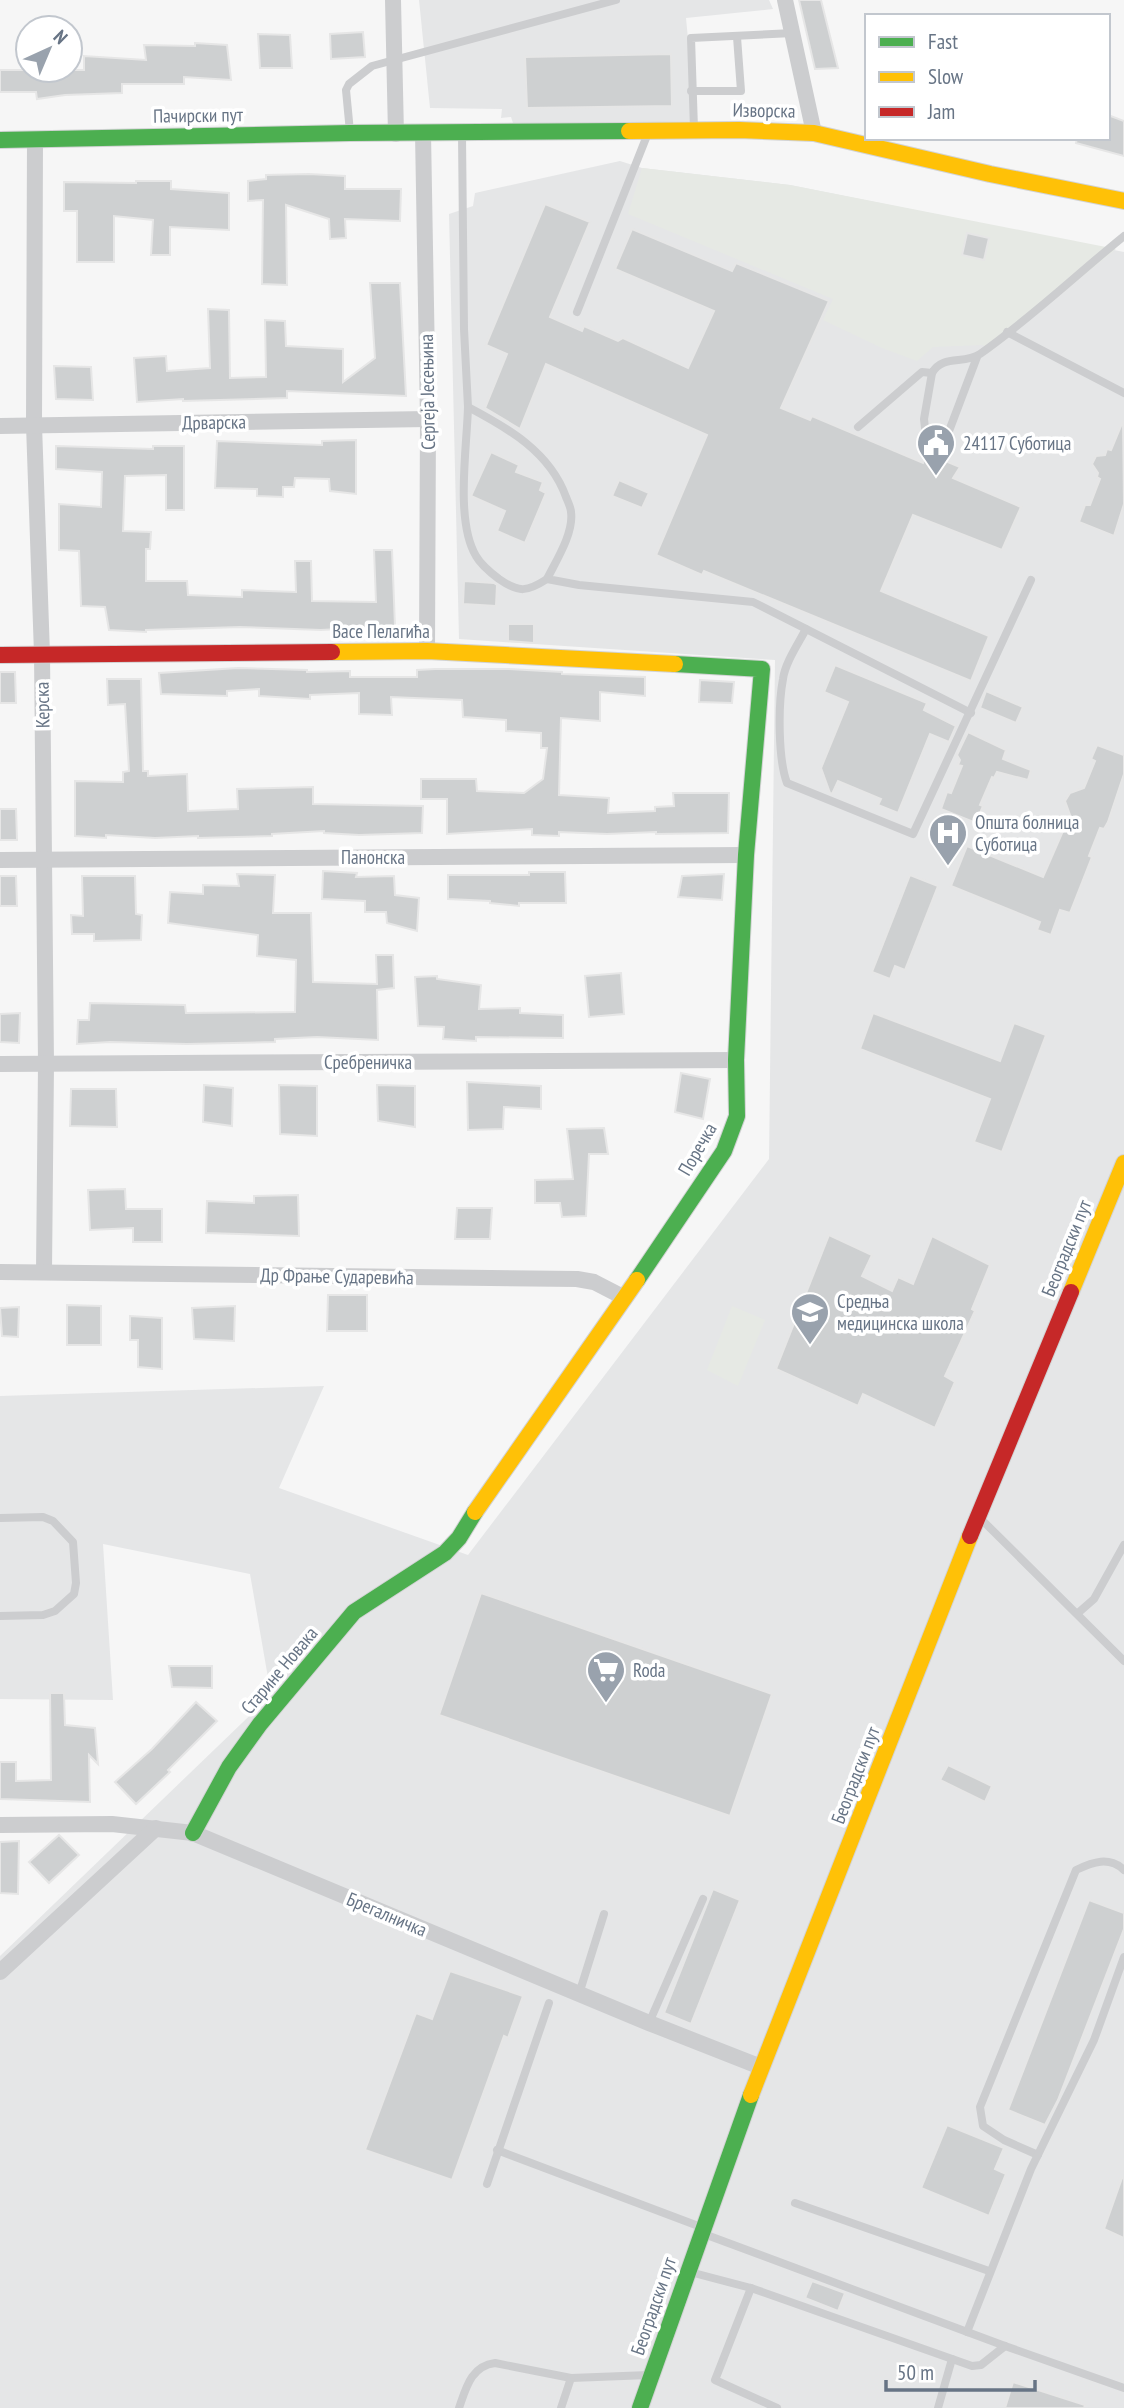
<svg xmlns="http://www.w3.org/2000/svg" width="1124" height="2408" font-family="'PT Sans Narrow',sans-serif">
<rect width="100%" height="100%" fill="#f6f6f6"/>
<g fill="#e5e6e7">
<polygon points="419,0 769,0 773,9 686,18 696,121 514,126 511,117 501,118 502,109 430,108"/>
<polygon points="620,161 642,168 790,185 1124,252 1124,2408 0,2408 0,1956 271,1695 250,1574 103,1544 113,1700 0,1699 0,1396 324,1386 279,1488 468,1555 769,1159 775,660 459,639 449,214 473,206 475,193"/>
</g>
<g fill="#e6e9e4">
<polygon points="642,168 790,185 1116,249 990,352 983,345 933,347 917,361 882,348 823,320 833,299 628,214"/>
<polygon points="732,1306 765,1320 738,1386 707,1370"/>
</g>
<g fill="#ced0d1" stroke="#e6e6e6" stroke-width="2">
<polygon points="799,0 821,0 838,68 815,69"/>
<polygon points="363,32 365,57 331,59 330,34"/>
<polygon points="258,34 290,35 292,68 260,68"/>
<polygon points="195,43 227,45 231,80 184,77 184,84 122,84 122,93 65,95 37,99 36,92 0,92 0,70 84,70 84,56 146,60 144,45 195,46"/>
<polygon points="671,54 672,106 527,108 525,57"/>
<polygon points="1108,115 1124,121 1124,156 1076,143 1077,138 1108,138"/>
<polygon points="309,174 345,176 345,189 401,189 400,221 345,219 346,238 330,239 329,219 286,205 287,285 262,284 263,200 248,201 248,181 266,179 266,175"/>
<polygon points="136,181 171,181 171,189 229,193 229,230 170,227 170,255 151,255 153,220 114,216 114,262 77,262 77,211 64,211 64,182 136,183"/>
<polygon points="545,204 590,222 550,317 582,331 584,326 618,341 623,338 688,368 714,311 615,269 632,229 732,271 736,263 829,301 781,408 810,420 812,416 923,463 926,453 960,467 953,478 1021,507 1002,550 913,515 881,591 989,636 971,681 704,571 702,575 656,555 707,435 546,364 520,429 485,408 507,354 486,345"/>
<polygon points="967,233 989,238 984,260 962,255"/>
<polygon points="370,283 400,283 406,396 287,391 287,398 183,401 183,399 137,402 134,358 166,356 167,371 210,368 208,309 229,310 230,378 266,377 265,320 285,321 286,346 343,349 343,382 375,358"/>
<polygon points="54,366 91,367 93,400 56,399"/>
<polygon points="1123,421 1124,504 1114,536 1079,522 1085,505 1090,505 1100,479 1097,477 1098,473 1092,464 1096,456 1105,455 1107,449 1111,450"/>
<polygon points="356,440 356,494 330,491 329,479 295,478 294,487 283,487 283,497 257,496 257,489 215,488 217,441 322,445 322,441"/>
<polygon points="56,446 153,449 153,446 184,446 184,510 166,510 166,475 125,476 123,531 151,532 150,549 146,549 146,581 187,581 188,595 242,597 242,590 296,592 295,561 311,561 312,601 376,602 374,550 392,550 395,626 321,630 240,627 146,630 146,632 109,630 105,607 81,606 79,551 59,550 59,504 101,507 102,472 56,469"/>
<polygon points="491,452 519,465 516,472 543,482 540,490 546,493 525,543 497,531 505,511 471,496"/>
<polygon points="619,480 649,493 642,508 612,496"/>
<polygon points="464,581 494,583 497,585 496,606 463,604"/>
<polygon points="508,624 534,624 534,643 508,641"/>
<polygon points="835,665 927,703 924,710 956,726 949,742 930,734 898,813 878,805 881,799 838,781 832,794 830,793 821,768 848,702 824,692"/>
<polygon points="238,668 307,670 307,672 350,671 350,677 417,677 417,670 435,669 509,669 562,672 562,674 645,677 645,696 600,692 600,721 561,718 559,795 609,798 608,813 655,811 655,807 674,806 673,793 729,793 728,833 656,834 656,832 607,834 559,832 559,836 532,835 532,829 447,834 447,799 421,799 421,779 476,779 477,791 524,793 543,779 547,748 541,748 541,733 506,731 506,720 463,717 462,700 391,697 392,715 359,714 359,693 310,695 310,699 259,696 259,689 227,691 227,696 161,694 159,673"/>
<polygon points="0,672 15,672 16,703 0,703"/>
<polygon points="107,679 141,679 143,771 148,771 148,776 187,774 188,811 238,809 237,789 313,787 313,804 423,806 422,833 359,835 324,833 324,831 272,834 272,836 198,838 198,836 155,838 106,835 106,838 75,836 75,781 123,782 123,772 129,771 125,704 108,705"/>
<polygon points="700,680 734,682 732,703 699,702"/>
<polygon points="986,691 1023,707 1016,723 980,708"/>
<polygon points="968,732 1006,750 1003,759 1031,770 1028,780 997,772 994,778 992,777 980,805 983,806 976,823 941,809 947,792 951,793 962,766 958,765 960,760 957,755"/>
<polygon points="1097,745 1124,755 1124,774 1108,822 1104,829 1100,828 1089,856 1092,857 1070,913 1060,910 1051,935 1037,930 1040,922 951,886 967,846 1043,877 1070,815 1065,801 1070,793 1084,788 1095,761 1091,759"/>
<polygon points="0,809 16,809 17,840 0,840"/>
<polygon points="323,871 357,873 356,877 394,876 395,895 419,898 417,931 387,923 386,912 365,912 365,901 322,899"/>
<polygon points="529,872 565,872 566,903 519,903 519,906 490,903 490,901 448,899 448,875 529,875"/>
<polygon points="237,874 275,875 273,913 311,913 313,982 377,984 376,955 393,955 394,988 377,990 378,1040 317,1037 275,1039 275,1042 187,1044 110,1042 77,1044 78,1020 89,1020 90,1003 185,1005 186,1013 295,1012 296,960 257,956 258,935 168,923 170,892 203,894 203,885 239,886"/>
<polygon points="724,874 722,900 678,897 682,876"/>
<polygon points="910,875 938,886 905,970 895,966 890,979 872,972"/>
<polygon points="0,876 16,876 17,906 0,906"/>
<polygon points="82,876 135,876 136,914 142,915 141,940 94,941 94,934 72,934 71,915 83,916"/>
<polygon points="621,973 624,1014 589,1017 585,976"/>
<polygon points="437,976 437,979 481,985 479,1009 520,1008 520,1013 563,1015 563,1038 476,1037 476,1041 443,1039 444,1027 418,1026 415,977"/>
<polygon points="20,1013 19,1043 0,1042 0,1014"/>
<polygon points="873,1013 1000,1061 1014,1023 1046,1035 1002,1152 974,1142 990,1099 860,1049"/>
<polygon points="681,1073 710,1079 703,1119 675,1112"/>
<polygon points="467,1082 541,1086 541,1109 504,1107 503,1129 468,1130"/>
<polygon points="204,1085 233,1088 232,1126 203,1122"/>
<polygon points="279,1085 317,1086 317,1136 280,1134"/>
<polygon points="377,1085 415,1086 415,1127 378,1121"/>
<polygon points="71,1089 116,1089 117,1127 70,1126"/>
<polygon points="604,1128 608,1154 589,1154 586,1216 562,1217 560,1203 535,1203 535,1180 573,1179 567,1129"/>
<polygon points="125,1189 126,1209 162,1209 162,1242 133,1242 133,1228 90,1230 88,1190"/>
<polygon points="298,1195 299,1236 206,1233 207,1201 254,1203 254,1196"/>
<polygon points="457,1208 492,1208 490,1239 455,1239"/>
<polygon points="829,1235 872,1255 862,1276 892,1291 898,1277 913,1284 932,1236 990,1265 972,1309 975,1311 945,1376 955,1382 935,1428 863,1394 858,1406 776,1369"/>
<polygon points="328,1295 367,1295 367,1331 327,1331"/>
<polygon points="67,1305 101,1306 101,1345 67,1345"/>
<polygon points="235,1306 234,1341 194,1339 192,1308"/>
<polygon points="19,1307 18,1337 2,1336 0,1308"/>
<polygon points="130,1316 162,1318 162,1369 138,1367 138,1340 130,1340"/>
<polygon points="481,1593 772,1694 730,1816 439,1715"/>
<polygon points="169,1666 212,1666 212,1688 172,1687"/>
<polygon points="50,1693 64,1693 65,1725 95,1728 98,1764 89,1755 90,1802 0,1799 0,1762 16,1762 16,1781 51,1780"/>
<polygon points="196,1702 217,1721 168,1770 170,1772 136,1804 115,1782 152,1749"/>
<polygon points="948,1765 992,1786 985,1802 940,1780"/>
<polygon points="59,1835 79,1855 49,1883 29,1862"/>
<polygon points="19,1841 18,1894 0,1893 0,1842"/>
<polygon points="713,1889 740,1900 691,2024 664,2013"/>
<polygon points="1089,1900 1124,1913 1124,1929 1058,2100 1045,2125 1008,2110"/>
<polygon points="450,1971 523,1996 508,2038 504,2036 452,2180 365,2150 416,2013 432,2019"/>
<polygon points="947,2125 1004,2148 995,2169 1006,2174 989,2216 921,2188"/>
<polygon points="1122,2178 1124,2178 1124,2238 1104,2229"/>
<polygon points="812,2281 845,2293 838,2311 805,2298"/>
<polygon points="1013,2382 1085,2405 1084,2408 1005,2408"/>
</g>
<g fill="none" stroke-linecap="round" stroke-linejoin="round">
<defs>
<g id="fast">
<polyline points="0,140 350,133 629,131"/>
<polyline points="637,1280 724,1151 737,1116 736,1060 746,855 762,669 675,664"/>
<polyline points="193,1833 229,1767 260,1724 354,1612 445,1553 459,1538 475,1512"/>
<polyline points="640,2408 751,2095"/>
</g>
<g id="slow">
<polyline points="629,131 739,130 814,133 990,174 1124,201"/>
<polyline points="332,652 427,651 675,664"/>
<polyline points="1071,1292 1124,1163"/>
<polyline points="475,1512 637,1280"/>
<polyline points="751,2095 970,1536"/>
</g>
<g id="jam">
<polyline points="0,655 332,652"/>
<polyline points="970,1536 1071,1292"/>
</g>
</defs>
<use href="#fast" stroke="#d2d3d4" stroke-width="18"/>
<use href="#slow" stroke="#d2d3d4" stroke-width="18"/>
<use href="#jam" stroke="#d2d3d4" stroke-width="18"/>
<g stroke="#cccdcf" stroke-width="8">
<polyline points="691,91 741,91 737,37"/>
<polyline points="694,129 691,38 793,33"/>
<polyline points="350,132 346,90 349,84 372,66 616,0"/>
<path d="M462 136 464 329 468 407C508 428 550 452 566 497 568 502 571 508 571 512 574 533 556 561 547 579L579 585 753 602 971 713"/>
<polyline points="577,312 648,133"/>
<polyline points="1007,332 1124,393"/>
<polyline points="932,373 924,419 925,428 933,435 949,431 977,357"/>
<path d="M468 407C467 447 455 521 476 556 481 565 491 573 499 579 519 593 527 592 547 579"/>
<path d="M858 427 922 372 932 373C943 354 964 365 980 354 1030 319 1076 275 1124 236"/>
<path d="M806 629C798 644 785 663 783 679 778 705 778 759 787 783L913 834 1031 580"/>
<polyline points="0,1518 43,1517 53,1521 73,1542 76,1583 74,1594 55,1611 43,1615 0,1616"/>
<polyline points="980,1518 1124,1661"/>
<polyline points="1078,1613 1094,1599 1124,1545"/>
<polyline points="579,1994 604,1914"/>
<polyline points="649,2023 703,1899"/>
<polyline points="497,2150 701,2227"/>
<path d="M1038 2155 1004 2140 983 2126 980 2107 1076 1870C1093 1862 1109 1856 1124 1870"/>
<polyline points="487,2184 549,2003"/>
<polyline points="795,2203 989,2271"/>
<polyline points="704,2234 1005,2346 1124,2388"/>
<polyline points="690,2272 751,2288 972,2366 981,2365 1005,2346"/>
<polyline points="751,2288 715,2380 777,2408"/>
<polyline points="967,2332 1031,2169 1094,2040 1124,1957"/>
<path d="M459 2408C466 2388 471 2366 495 2363L571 2378 649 2375"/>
<polyline points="561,2408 571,2378"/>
<polyline points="938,2408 952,2359"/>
</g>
<g stroke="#cccdcf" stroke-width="16">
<polyline points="393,0 396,134"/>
<polyline points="785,0 814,133"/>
<polyline points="423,133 428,419 427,651"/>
<polyline points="35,140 34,425 42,654 46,1064 44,1271"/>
<polyline points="0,426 428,419"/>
<polyline points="0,860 746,855"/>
<polyline points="0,1064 736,1060"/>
<polyline points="0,1272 577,1279 594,1282 625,1298"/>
<polyline points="0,1825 112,1824 193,1833 649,2023 761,2067"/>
<polyline points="0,1972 156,1828"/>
</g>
<use href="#fast" stroke="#4caf50" stroke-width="16"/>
<use href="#slow" stroke="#ffc107" stroke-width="16"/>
<use href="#jam" stroke="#c62828" stroke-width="16"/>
</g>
<defs>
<symbol id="civic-pin" viewBox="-11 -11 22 30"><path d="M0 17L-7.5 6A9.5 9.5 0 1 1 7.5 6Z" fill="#99a2ad" stroke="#fff"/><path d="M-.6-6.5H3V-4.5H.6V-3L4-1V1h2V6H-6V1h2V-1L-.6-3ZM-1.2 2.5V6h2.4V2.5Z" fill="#fff"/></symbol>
<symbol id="hospital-pin" viewBox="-11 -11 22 30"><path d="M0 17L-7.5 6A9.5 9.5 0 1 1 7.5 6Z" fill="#99a2ad" stroke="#fff"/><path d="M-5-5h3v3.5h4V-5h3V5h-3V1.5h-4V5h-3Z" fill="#fff"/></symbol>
<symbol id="school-pin" viewBox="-11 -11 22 30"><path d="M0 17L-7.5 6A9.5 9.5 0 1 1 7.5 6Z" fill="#99a2ad" stroke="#fff"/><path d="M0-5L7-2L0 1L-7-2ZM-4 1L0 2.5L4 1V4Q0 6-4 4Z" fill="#fff"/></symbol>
<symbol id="supermarket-pin" viewBox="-11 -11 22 30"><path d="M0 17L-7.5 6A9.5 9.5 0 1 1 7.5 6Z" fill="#99a2ad" stroke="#fff"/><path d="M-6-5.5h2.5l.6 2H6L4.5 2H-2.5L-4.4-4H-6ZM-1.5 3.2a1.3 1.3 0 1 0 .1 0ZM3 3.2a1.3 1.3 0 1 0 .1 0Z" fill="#fff"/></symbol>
</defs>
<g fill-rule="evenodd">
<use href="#civic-pin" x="914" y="421" width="44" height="60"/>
<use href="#hospital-pin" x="926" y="811" width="44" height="60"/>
<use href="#school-pin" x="788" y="1290" width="44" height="60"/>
<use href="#supermarket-pin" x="584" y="1648" width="44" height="60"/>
</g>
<g text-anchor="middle" stroke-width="7" stroke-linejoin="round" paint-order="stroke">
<g font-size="19" fill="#677485" stroke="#fff">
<text transform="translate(764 110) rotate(1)" y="7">Изворска</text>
<text transform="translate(198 115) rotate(-1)" y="7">Пачирски пут</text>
<text transform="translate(427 392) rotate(-91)" y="7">Сергеја Јесењина</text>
<text transform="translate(214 422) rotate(-1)" y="7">Дрварска</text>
<text x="381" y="638">Васе Пелагића</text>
<text transform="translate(42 705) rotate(-91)" y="7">Керска</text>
<text x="373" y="864">Панонска</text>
<text x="368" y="1069">Сребреничка</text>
<text transform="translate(697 1149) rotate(-60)" y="7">Поречка</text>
<text transform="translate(1066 1248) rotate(-68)" y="7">Београдски пут</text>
<text transform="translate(337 1276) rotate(1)" y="7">Др Фрање Сударевића</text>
<text transform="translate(279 1670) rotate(-50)" y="7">Старине Новака</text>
<text transform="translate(855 1775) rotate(-69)" y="7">Београдски пут</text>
<text transform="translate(387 1914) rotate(23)" y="7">Брегалничка</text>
<text transform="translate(653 2306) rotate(-71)" y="7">Београдски пут</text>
</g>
<g font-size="19" fill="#677485" stroke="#fff" text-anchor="start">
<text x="963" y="450">24117 Суботица</text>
<text x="975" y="829">Општа болница<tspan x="975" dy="22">Суботица</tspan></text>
<text x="837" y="1308">Средња<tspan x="837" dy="22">медицинска школа</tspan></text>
<text x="633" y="1677">Roda</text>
</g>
</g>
<rect x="865" y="14" width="245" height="126" fill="#ffffff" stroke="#c2c7ce" stroke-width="2"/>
<rect x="879" y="37" width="35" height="10" fill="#4caf50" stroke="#c2c7ce" stroke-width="2"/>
<text x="928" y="49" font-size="21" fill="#677485">Fast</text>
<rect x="879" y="72" width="35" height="10" fill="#ffc107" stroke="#c2c7ce" stroke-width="2"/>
<text x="928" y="84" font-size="21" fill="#677485">Slow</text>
<rect x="879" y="107" width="35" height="10" fill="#c62828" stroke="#c2c7ce" stroke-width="2"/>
<text x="928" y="119" font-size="21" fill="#677485">Jam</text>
<g transform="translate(49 49) rotate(44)"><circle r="33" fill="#ffffff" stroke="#c2c7ce" stroke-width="2"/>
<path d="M0-5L12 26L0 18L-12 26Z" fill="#99a2ad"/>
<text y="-10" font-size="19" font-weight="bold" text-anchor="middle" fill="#677485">N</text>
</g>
<path d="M886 2380v10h149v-10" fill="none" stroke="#677485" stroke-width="3.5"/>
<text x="897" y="2380" font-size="21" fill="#677485" stroke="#ffffff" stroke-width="5" paint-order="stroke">50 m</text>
</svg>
